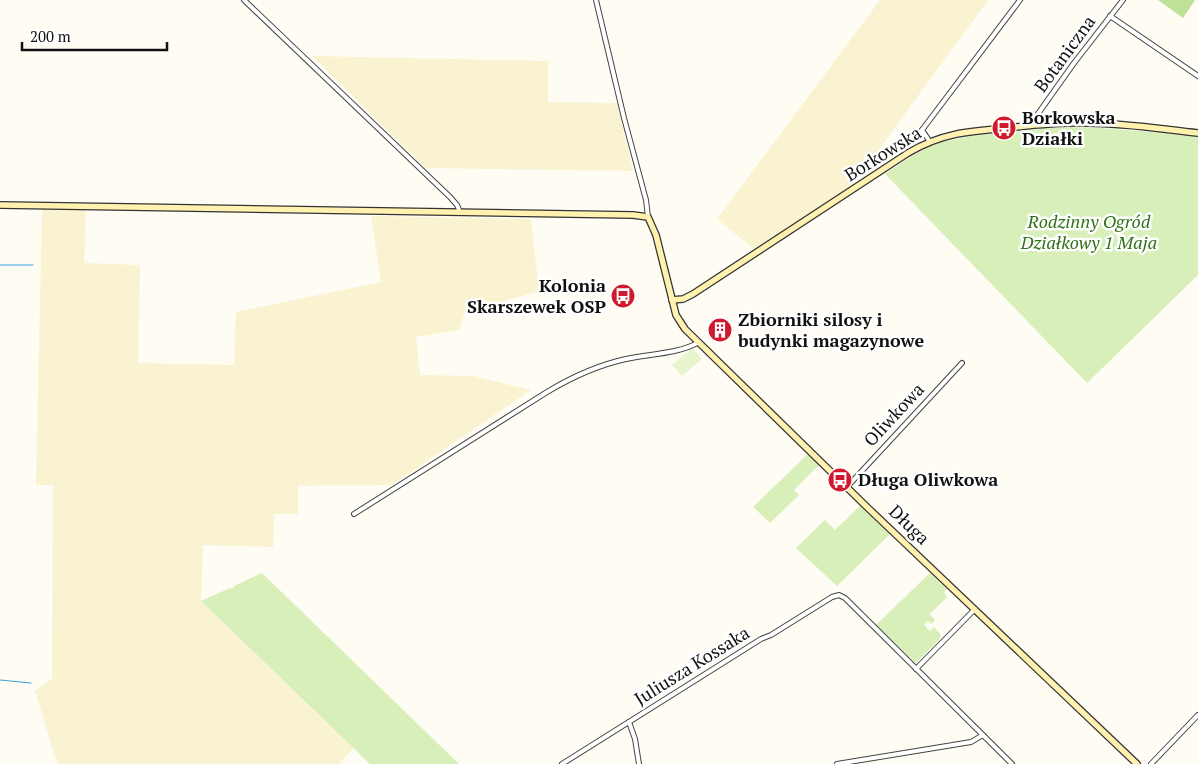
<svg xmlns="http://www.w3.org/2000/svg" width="1198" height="764" font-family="'PT Serif',serif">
<rect width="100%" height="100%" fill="#fffcf4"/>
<g fill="#f9f3d1">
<polygon points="880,0 988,0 850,189 755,250 717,219"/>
<polygon points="312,56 548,61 548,102 617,103 633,171 426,168"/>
<polygon points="42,209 86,210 84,263 140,265 138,363 234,365 236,312 381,282 371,216 531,219 539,291 465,312 459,330 416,337 420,375 473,376 531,390 392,485 298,486 298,514 274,514 273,547 203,545 201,601 354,748 339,764 58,764 55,757 35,691 52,678 53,485 36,485"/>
</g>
<g fill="#d8efb9">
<path d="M1060 127C1106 127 1152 132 1198 137V275L1087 383 885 174 912 156 930 146 942 142 971 136Z"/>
<polygon points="808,454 819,465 794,490 799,495 770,523 753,507"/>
<polygon points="860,506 890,534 837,586 796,548 825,520 835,530"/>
<polygon points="262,573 459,764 370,764 201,601 230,588 232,589 234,587 234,586"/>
<polygon points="930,573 947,589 944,592 947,597 930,614 935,620 931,624 928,621 924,625 930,631 934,627 941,635 939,640 916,663 876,625"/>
</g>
<polygon fill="#bde196" points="1158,0 1195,0 1183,18"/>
<polygon fill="#e9f5cc" points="693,348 702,359 682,376 672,365"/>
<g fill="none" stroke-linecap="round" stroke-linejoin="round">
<g stroke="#33a2db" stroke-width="1">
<polyline points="0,265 33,265"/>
<polyline points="0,680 31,683"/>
</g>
<defs>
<g id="street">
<polyline points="244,0 450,197 457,205 460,212"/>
<polyline points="596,0 624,118 646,200 648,217"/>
<polyline points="1110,16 1198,76"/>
<polyline points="1030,125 1074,63 1123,0"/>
<polyline points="914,141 922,130"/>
<polyline points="930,142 922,130 1020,0"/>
<polyline points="847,487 962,363"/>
<path d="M354 514 547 392C572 377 598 365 626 359 648 354 679 354 699 342"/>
<polyline points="916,669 975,609"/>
<polyline points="629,722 635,739 639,764"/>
<polyline points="562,764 761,639 771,635 832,597 839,595 845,598 1012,764"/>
<polyline points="837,764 971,742 983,735"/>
<polyline points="1151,764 1198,715"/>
</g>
<g id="secondary">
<polyline points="0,205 633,215 648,217 656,235 676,315 685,329 868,508 1137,764"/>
<path d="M672 300 683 299 693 294 908 153C941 133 970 131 1007 128 1034 125 1060 122 1087 123 1124 123 1161 129 1198 133"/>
</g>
</defs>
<use href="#street" stroke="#444" stroke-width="6"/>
<use href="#secondary" stroke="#333" stroke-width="8"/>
<use href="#street" stroke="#fff" stroke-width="4"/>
<use href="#secondary" stroke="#fff1af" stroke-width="5.5"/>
</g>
<defs>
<symbol id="bus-disc" viewBox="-11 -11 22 22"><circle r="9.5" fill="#d0192d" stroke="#fff"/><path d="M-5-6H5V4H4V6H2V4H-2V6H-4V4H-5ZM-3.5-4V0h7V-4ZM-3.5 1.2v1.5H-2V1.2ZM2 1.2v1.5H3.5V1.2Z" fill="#fff"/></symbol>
<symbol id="building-disc" viewBox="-11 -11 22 22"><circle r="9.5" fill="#d0192d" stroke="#fff"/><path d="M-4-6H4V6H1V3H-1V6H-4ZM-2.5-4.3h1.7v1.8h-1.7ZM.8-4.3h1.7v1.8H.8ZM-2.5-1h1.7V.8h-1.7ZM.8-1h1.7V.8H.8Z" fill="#fff"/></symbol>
</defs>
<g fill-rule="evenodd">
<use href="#bus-disc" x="990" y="114" width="28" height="28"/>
<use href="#bus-disc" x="609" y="282" width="28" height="28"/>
<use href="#building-disc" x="706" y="316" width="28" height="28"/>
<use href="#bus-disc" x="826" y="466" width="28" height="28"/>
</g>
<g text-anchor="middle" stroke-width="5" stroke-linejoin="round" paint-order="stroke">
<g font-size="18" fill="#111" stroke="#fff">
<text transform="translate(1065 54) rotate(-54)" y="6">Botaniczna</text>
<text transform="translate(883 154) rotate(-32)" y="6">Borkowska</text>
<text transform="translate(894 415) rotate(-47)" y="6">Oliwkowa</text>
<text transform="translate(909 525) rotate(44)" y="6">Długa</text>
<text transform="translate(692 666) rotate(-32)" y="6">Juliusza Kossaka</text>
</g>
<g font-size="18" font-weight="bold" fill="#111" stroke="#fff" text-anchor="start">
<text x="1022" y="124">Borkowska<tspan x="1022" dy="21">Działki</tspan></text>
<text x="606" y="292" text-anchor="end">Kolonia<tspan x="606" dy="21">Skarszewek OSP</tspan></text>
<text x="738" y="326">Zbiorniki silosy i<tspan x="738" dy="21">budynki magazynowe</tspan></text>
<text x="858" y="486">Długa Oliwkowa</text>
</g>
<g font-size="18" font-style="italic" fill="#317119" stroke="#fff">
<text x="1089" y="228">Rodzinny Ogród<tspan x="1089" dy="21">Działkowy 1 Maja</tspan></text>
</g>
</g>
<path d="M22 42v8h145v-8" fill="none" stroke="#111111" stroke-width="2.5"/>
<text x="30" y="42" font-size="15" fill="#111111" stroke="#ffffff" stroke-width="4" paint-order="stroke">200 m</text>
</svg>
